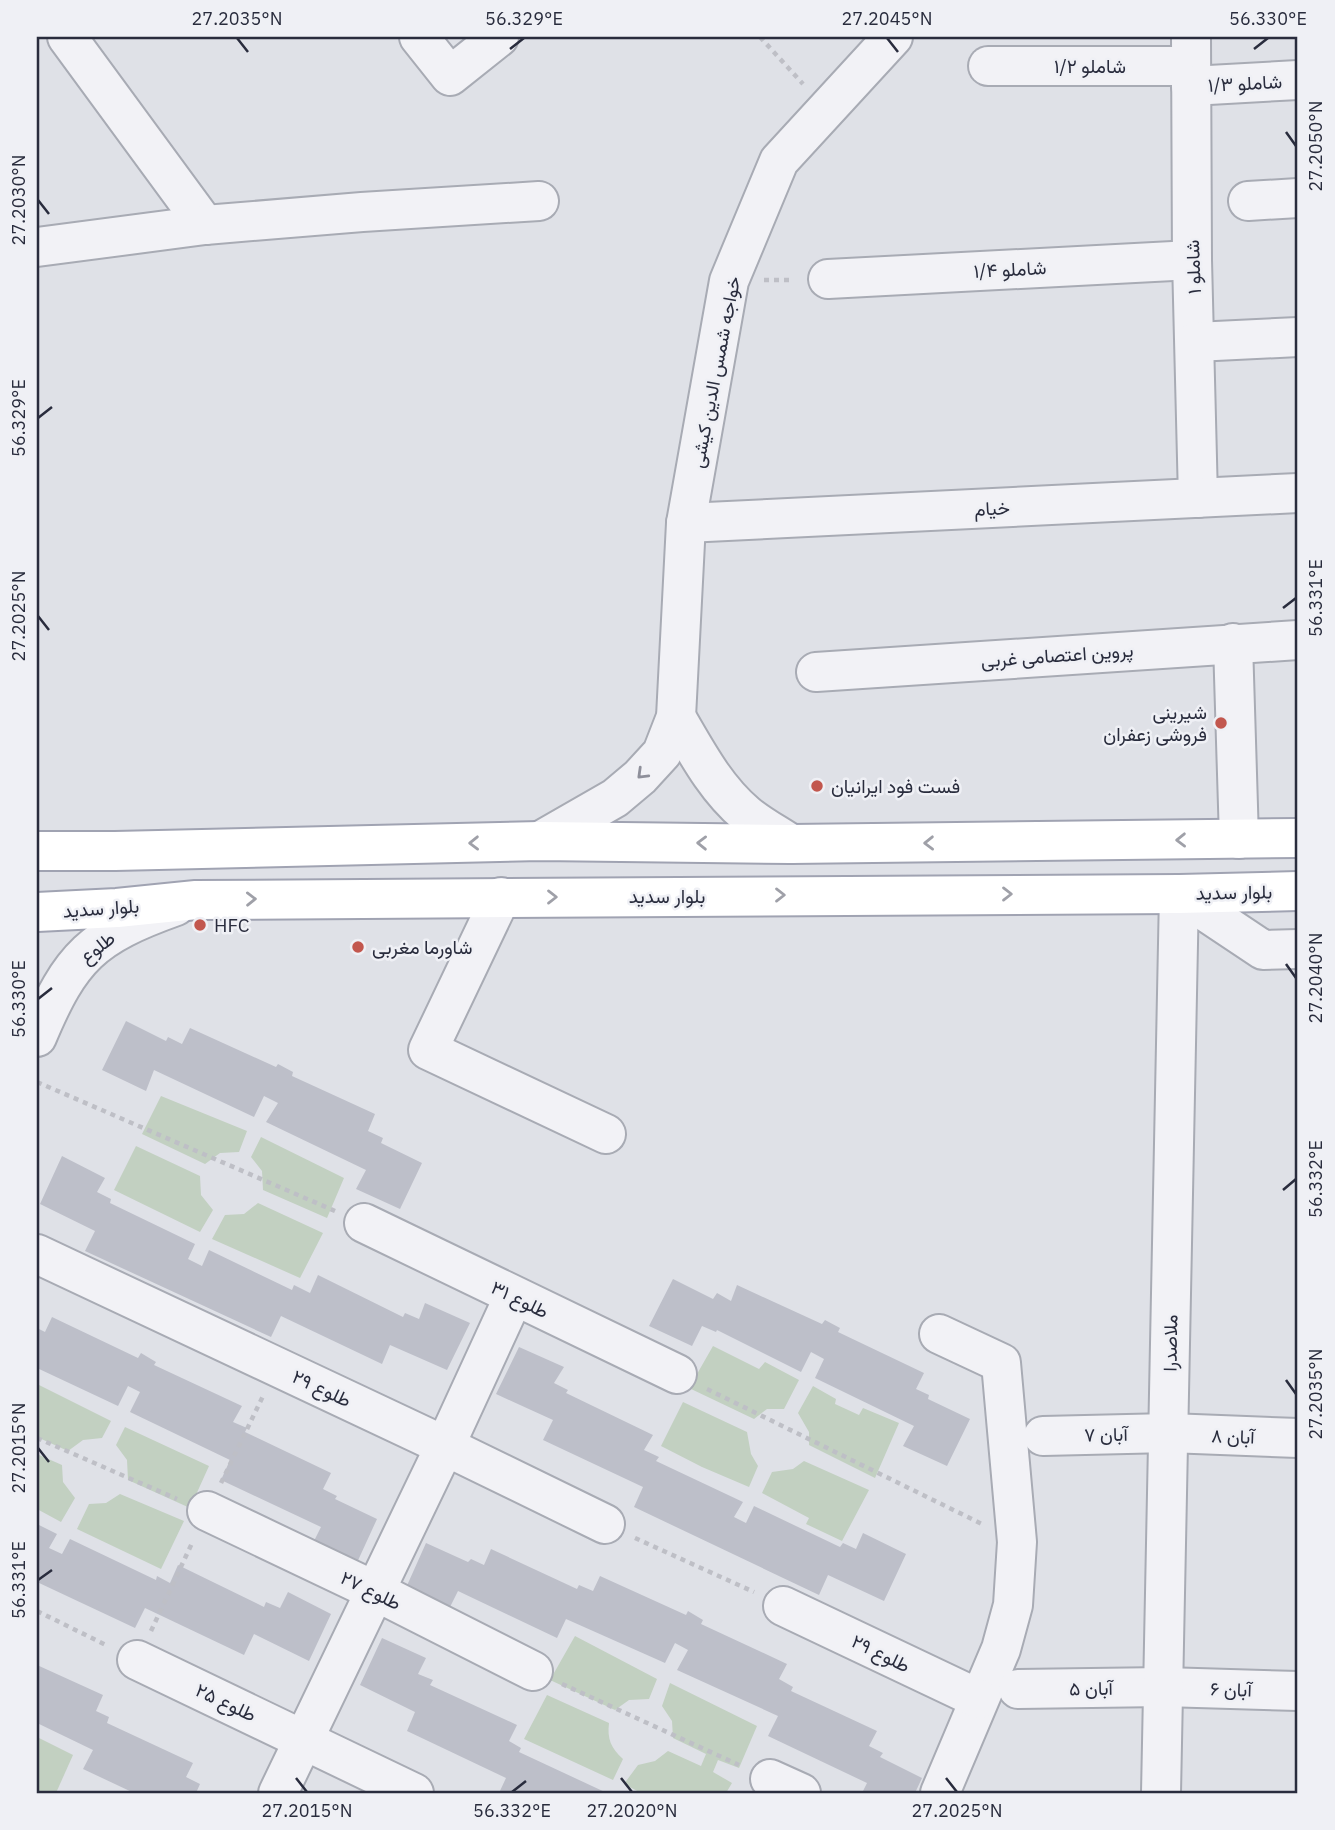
<svg xmlns="http://www.w3.org/2000/svg" width="1335" height="1830" font-family="'IBM Plex Sans',Vazirmatn,sans-serif">
<rect width="100%" height="100%" fill="#dfe1e7"/>
<g fill="#c2d0c1">
<polygon points="161,1096 247,1131 239,1152 220,1153 205,1164 142,1134"/>
<polygon points="261,1137 344,1178 327,1218 263,1190 262,1171 251,1157"/>
<polygon points="136,1146 200,1176 201,1195 213,1210 200,1232 114,1190"/>
<polygon points="258,1203 323,1233 300,1278 212,1239 225,1215 244,1214"/>
<polygon points="713,1346 759,1369 765,1362 799,1380 784,1409 767,1409 754,1419 689,1388"/>
<polygon points="37,1384 111,1421 102,1438 83,1440 68,1451 37,1437"/>
<polygon points="813,1386 836,1399 835,1404 859,1415 863,1408 899,1423 875,1478 809,1445 809,1432 798,1413"/>
<polygon points="683,1402 747,1432 751,1454 758,1466 749,1487 702,1467 661,1446"/>
<polygon points="125,1427 209,1466 190,1508 128,1480 127,1460 116,1445"/>
<polygon points="37,1454 62,1465 63,1482 75,1498 61,1522 37,1509"/>
<polygon points="804,1461 869,1490 842,1541 806,1524 809,1518 762,1493 772,1472 793,1469"/>
<polygon points="120,1494 184,1521 161,1569 77,1529 89,1504 106,1503"/>
<polygon points="575,1636 657,1679 649,1699 629,1700 615,1710 550,1680"/>
<polygon points="670,1683 757,1726 739,1768 718,1760 713,1772 732,1783 726,1793 641,1793 624,1784 638,1765 655,1761 668,1751 701,1766 706,1754 673,1738 672,1721 662,1706"/>
<path d="M547 1695 609 1723C607 1739 611 1748 623 1759L613 1780 524 1739Z"/>
<polygon points="37,1737 73,1755 56,1793 37,1791"/>
</g>
<g fill="#bdbfc9">
<polygon points="126,1021 166,1041 168,1037 182,1044 190,1028 276,1067 278,1064 293,1072 292,1076 375,1114 368,1131 383,1138 381,1143 422,1163 400,1209 356,1189 366,1170 266,1122 278,1103 264,1096 254,1117 154,1070 146,1091 102,1070"/>
<polygon points="62,1156 105,1178 97,1192 111,1199 110,1203 195,1244 188,1259 202,1266 209,1250 292,1290 294,1285 310,1293 318,1275 403,1317 405,1313 419,1319 425,1303 470,1323 447,1370 390,1345 382,1364 281,1316 271,1337 85,1251 95,1231 40,1204"/>
<polygon points="673,1279 713,1299 717,1293 731,1301 737,1285 822,1324 825,1320 840,1328 838,1332 924,1373 916,1389 929,1395 928,1399 970,1419 947,1466 903,1446 914,1426 815,1378 824,1359 811,1352 801,1372 717,1330 716,1332 702,1326 692,1346 649,1326"/>
<polygon points="52,1317 138,1358 141,1353 156,1362 154,1365 242,1406 233,1422 247,1428 245,1432 331,1473 323,1489 337,1496 335,1499 377,1519 355,1567 311,1547 321,1527 221,1480 230,1460 130,1412 140,1392 128,1386 118,1406 37,1368 37,1328 45,1332"/>
<polygon points="519,1347 564,1367 554,1383 568,1390 566,1393 653,1435 644,1450 659,1457 656,1461 743,1502 734,1517 746,1523 754,1506 840,1547 843,1543 856,1549 863,1533 906,1554 884,1601 828,1575 819,1595 634,1507 643,1487 543,1440 553,1420 496,1394"/>
<polygon points="37,1524 57,1534 49,1548 62,1554 70,1539 156,1580 157,1576 170,1583 178,1565 264,1607 266,1602 280,1608 288,1592 331,1614 309,1661 254,1634 244,1655 145,1608 135,1628 37,1582"/>
<polygon points="426,1543 468,1562 471,1559 484,1565 491,1549 577,1589 579,1585 593,1591 600,1576 686,1615 688,1611 703,1620 701,1624 787,1664 779,1679 793,1687 791,1691 877,1731 869,1746 883,1753 880,1757 922,1778 915,1793 862,1793 867,1783 768,1736 778,1716 677,1670 688,1650 675,1643 665,1663 566,1619 557,1638 458,1591 448,1611 405,1590"/>
<polygon points="382,1638 426,1658 418,1674 433,1680 430,1685 517,1725 509,1741 521,1748 519,1752 607,1793 499,1793 506,1778 407,1731 415,1712 360,1685"/>
<polygon points="37,1665 103,1695 96,1711 109,1717 107,1723 193,1763 186,1777 200,1784 196,1793 134,1793 83,1769 93,1750 37,1723"/>
</g>
<g fill="none" stroke-linecap="round" stroke-linejoin="round">
<defs>
<g id="minor">
<polyline points="67,37 205,225"/>
<polyline points="419,37 450,76 499,37"/>
<polyline points="1191,37 1192,260 1198,498"/>
<polyline points="988,66 1191,66"/>
<polyline points="1191,86 1298,80"/>
<polyline points="1248,201 1298,198"/>
<polyline points="37,247 205,225 362,212 539,201"/>
<polyline points="828,279 1192,260"/>
<polyline points="1195,342 1298,337"/>
<polyline points="686,523 1298,493"/>
<polyline points="1233,643 1239,839"/>
<polyline points="816,672 1298,640"/>
<path d="M676 717C696 751 715 788 746 814 759 825 776 834 791 844"/>
<polyline points="540,841 615,798 640,777 662,753 676,717 686,523 729,281 779,161 893,37"/>
<polyline points="1179,894 1263,950 1298,949"/>
<polyline points="501,897 428,1050 606,1134"/>
<path d="M37 1037C71 956 92 936 176 906"/>
<polyline points="364,1223 677,1374"/>
<polyline points="37,1254 445,1446 605,1524"/>
<polyline points="939,1334 1001,1363 1017,1542 1013,1605 1001,1649 940,1793"/>
<polyline points="1043,1436 1169,1433 1298,1438"/>
<polyline points="207,1511 375,1591 533,1671"/>
<polyline points="783,1606 979,1699"/>
<polyline points="137,1660 414,1793"/>
<polyline points="1018,1689 1164,1687 1298,1691"/>
<polyline points="770,1779 801,1793"/>
<polyline points="278,1793 445,1446 514,1296"/>
<polyline points="1161,1793 1179,894"/>
</g>
<g id="major">
<polyline points="37,851 115,851 540,841 791,844 1298,838"/>
<polyline points="37,912 117,908 196,900 1179,894 1298,891"/>
</g>
</defs>
<use href="#minor" stroke="#a8abb4" stroke-width="42"/>
<use href="#major" stroke="#a0a3b2" stroke-width="42"/>
<g stroke="#bebfc6" stroke-width="4.5" stroke-dasharray="5 5" stroke-linecap="butt">
<polyline points="760,37 803,84"/>
<polyline points="764,280 794,280"/>
<polyline points="37,1082 335,1211"/>
<polyline points="707,1389 982,1524"/>
<polyline points="37,1438 177,1499"/>
<polyline points="221,1483 263,1396"/>
<polyline points="635,1538 754,1592"/>
<polyline points="37,1611 108,1646"/>
<polyline points="151,1631 193,1541"/>
<polyline points="562,1684 739,1765"/>
</g>
<use href="#minor" stroke="#f2f2f6" stroke-width="38"/>
<use href="#major" stroke="#fff" stroke-width="38"/>
</g>
<defs><path id="oneway-chevron" d="M-2-3.5L2.5 0L-2 3.5" fill="none" stroke-width="1.6" stroke-linecap="round" stroke-linejoin="round" transform="scale(1.75)"/></defs>
<use stroke="#8e8f9a" href="#oneway-chevron" transform="translate(642 774) rotate(136)"/>
<g stroke="#9fa0a8">
<use href="#oneway-chevron" transform="translate(1181 840) rotate(179)"/>
<use href="#oneway-chevron" transform="translate(474 843) rotate(179)"/>
<use href="#oneway-chevron" transform="translate(702 843) rotate(-179)"/>
<use href="#oneway-chevron" transform="translate(929 843) rotate(179)"/>
<use href="#oneway-chevron" transform="translate(1007 894)"/>
<use href="#oneway-chevron" transform="translate(780 895)"/>
<use href="#oneway-chevron" transform="translate(552 897)"/>
<use href="#oneway-chevron" transform="translate(251 899) rotate(-1)"/>
</g>
<path fill="none" stroke="#292c3d" stroke-width="2.5" d="M237 38 248 52M887 38 898 52M510 49 524 38M1254 49 1268 38M1286 132 1296 146M38 200 49 214M38 418 52 407M1283 608 1296 598M38 616 49 630M1286 964 1296 978M38 999 52 988M1283 1190 1296 1179M1286 1380 1296 1394M38 1448 49 1462M38 1580 52 1570M296 1778 307 1792M621 1778 632 1792M946 1778 957 1792M512 1792 526 1781"/>
<g fill="#c2574e" stroke="#eff0f5" stroke-width="2.5">
<circle cx="1221" cy="723" r="7"/>
<circle cx="817" cy="786" r="7"/>
<circle cx="200" cy="925" r="7"/>
<circle cx="358" cy="947" r="7"/>
</g>
<g text-anchor="middle" stroke-width="5" stroke-linejoin="round" paint-order="stroke">
<g font-size="19" fill="#292c3d" stroke="#eff0f5">
<text x="1090" y="73">شاملو ۱/۲</text>
<text transform="translate(1245 83) rotate(-3)" y="7">شاملو ۱/۳</text>
<text transform="translate(1193 267) rotate(-92)" y="7">شاملو ۱</text>
<text transform="translate(1010 269) rotate(-3)" y="7">شاملو ۱/۴</text>
<text transform="translate(715 372) rotate(-79)" y="7">خواجه شمس الدين كيشی</text>
<text transform="translate(992 508) rotate(-3)" y="7">خیام</text>
<text transform="translate(1057 655) rotate(-4)" y="7">پروین اعتصامی غربی</text>
<text transform="translate(1234 892) rotate(-1)" y="7">بلوار سدید</text>
<text x="667" y="903">بلوار سدید</text>
<text transform="translate(101 908) rotate(-4)" y="7">بلوار سدید</text>
<text transform="translate(97 947) rotate(-38)" y="7">طلوع</text>
<text transform="translate(520 1299) rotate(26)" y="7">طلوع ۳۱</text>
<text transform="translate(1170 1343) rotate(-89)" y="7">ملاصدرا</text>
<text transform="translate(322 1388) rotate(25)" y="7">طلوع ۲۹</text>
<text transform="translate(1106 1434) rotate(-1)" y="7">آبان ۷</text>
<text transform="translate(1233 1436) rotate(2)" y="7">آبان ۸</text>
<text transform="translate(371 1590) rotate(26)" y="7">طلوع ۲۷</text>
<text transform="translate(881 1653) rotate(26)" y="7">طلوع ۲۹</text>
<text transform="translate(1091 1688) rotate(-1)" y="7">آبان ۵</text>
<text transform="translate(1231 1689) rotate(2)" y="7">آبان ۶</text>
<text transform="translate(226 1702) rotate(25)" y="7">طلوع ۲۵</text>
</g>
<g font-size="19" fill="#292c3d" stroke="#eff0f5" text-anchor="start">
<text x="1207" y="719" text-anchor="end">شیرینی<tspan x="1207" dy="22">فروشی زعفران</tspan></text>
<text x="831" y="793">فست فود ایرانیان</text>
<text x="214" y="932">HFC</text>
<text x="372" y="954">شاورما مغربی</text>
</g>
</g>
<rect width="1335" height="1830" fill="none" stroke="#eff0f5" stroke-width="77"/>
<rect x="38" y="38" width="1258" height="1754" fill="none" stroke="#292c3d" stroke-width="2.5"/>
<g font-size="18" text-anchor="middle" fill="#292c3d">
<text x="237" y="25">27.2035°N</text>
<text x="524" y="25">56.329°E</text>
<text x="887" y="25">27.2045°N</text>
<text x="1268" y="25">56.330°E</text>
<text transform="translate(1316 146) rotate(-90)" y="6">27.2050°N</text>
<text transform="translate(19 200) rotate(-90)" y="6">27.2030°N</text>
<text transform="translate(19 418) rotate(-90)" y="6">56.329°E</text>
<text transform="translate(1316 598) rotate(-90)" y="6">56.331°E</text>
<text transform="translate(19 616) rotate(-90)" y="6">27.2025°N</text>
<text transform="translate(1316 978) rotate(-90)" y="6">27.2040°N</text>
<text transform="translate(19 999) rotate(-90)" y="6">56.330°E</text>
<text transform="translate(1316 1179) rotate(-90)" y="6">56.332°E</text>
<text transform="translate(1316 1394) rotate(-90)" y="6">27.2035°N</text>
<text transform="translate(19 1448) rotate(-90)" y="6">27.2015°N</text>
<text transform="translate(19 1580) rotate(-90)" y="6">56.331°E</text>
<text x="307" y="1817">27.2015°N</text>
<text x="512" y="1817">56.332°E</text>
<text x="632" y="1817">27.2020°N</text>
<text x="957" y="1817">27.2025°N</text>
</g>
</svg>
